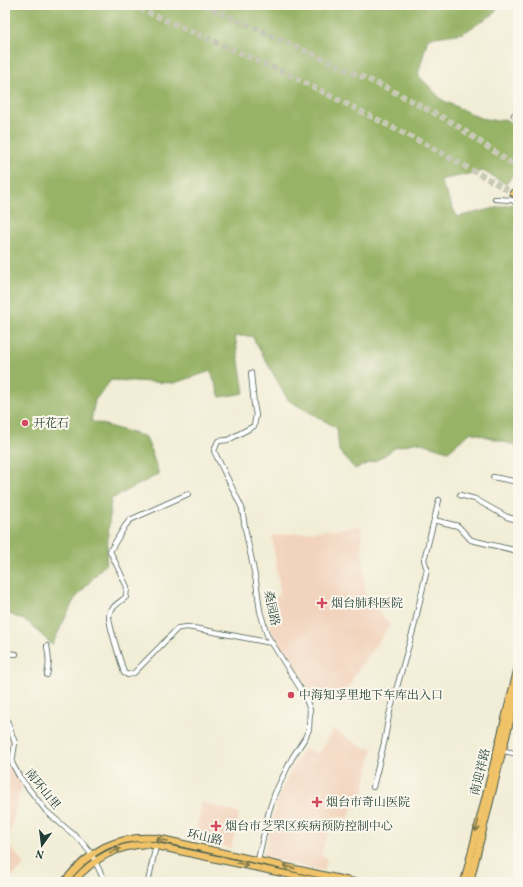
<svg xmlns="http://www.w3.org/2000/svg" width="523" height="887" font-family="Vollkorn,'Noto Serif SC',serif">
<rect width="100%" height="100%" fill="#fbf7ec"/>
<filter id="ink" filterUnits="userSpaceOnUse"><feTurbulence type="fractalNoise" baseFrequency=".025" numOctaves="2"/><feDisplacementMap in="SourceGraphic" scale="8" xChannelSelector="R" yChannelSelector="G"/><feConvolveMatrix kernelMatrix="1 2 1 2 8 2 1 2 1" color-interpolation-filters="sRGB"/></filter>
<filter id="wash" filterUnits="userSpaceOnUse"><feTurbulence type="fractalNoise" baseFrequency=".012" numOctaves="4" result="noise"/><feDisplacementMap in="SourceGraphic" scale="16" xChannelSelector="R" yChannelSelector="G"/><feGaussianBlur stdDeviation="0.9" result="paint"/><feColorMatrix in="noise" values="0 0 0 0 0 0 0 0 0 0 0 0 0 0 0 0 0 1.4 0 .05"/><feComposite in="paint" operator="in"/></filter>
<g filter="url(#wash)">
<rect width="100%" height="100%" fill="#f2edd6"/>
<g fill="#f2d4be">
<polygon points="361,526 365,595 390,625 354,676 345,695 310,692 273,636 268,612 280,591 272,536"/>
<polygon points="5,729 11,743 9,766 22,783 7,843 20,859 24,866 6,882 5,882"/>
<polygon points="333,729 364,748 373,748 362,798 353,806 348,818 333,816 321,855 327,859 324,871 262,857 280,793 295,762 304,749 319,754"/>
<polygon points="202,803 239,813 231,848 194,839"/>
</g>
<polygon fill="#97b366" stroke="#5b784d" points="5,5 497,5 495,13 463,33 428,38 418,75 442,100 480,118 497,121 504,119 510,122 518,132 518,168 506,184 483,171 440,180 457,217 513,204 518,208 518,446 471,432 448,451 418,442 396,447 379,459 355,469 339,451 337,428 288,400 252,336 235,336 244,393 220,397 211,371 174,383 111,380 95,400 91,421 146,437 159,474 111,499 106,563 74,600 52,645 28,622 5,612"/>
</g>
<g filter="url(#ink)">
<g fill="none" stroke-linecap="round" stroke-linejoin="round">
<g stroke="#c8cab6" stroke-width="6" stroke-dasharray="6 3" stroke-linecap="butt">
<polyline points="131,5 288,74 429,146 513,193"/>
<polyline points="204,5 387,88 453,123 518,168"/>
</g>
<defs>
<g id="minor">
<polyline points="514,115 518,120"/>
<polyline points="495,199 512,200 518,204"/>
<polyline points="251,373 254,405 256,415 254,426 228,440 218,441 214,451 242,508 245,528 256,581 260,611 267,635 305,696 310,710 309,729 305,738 292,758 275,793 269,811 258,860"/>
<polyline points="493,477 518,482"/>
<path d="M188 494 130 520 125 526 110 551 127 587 126 597C120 602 110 608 109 615 108 625 121 661 124 673L128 675 134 673 178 628 188 627 272 643"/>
<polyline points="460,495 475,499 507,517 518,520"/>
<polyline points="434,520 458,526 471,540 518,551"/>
<path d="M47 646C49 656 50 665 47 675"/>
<polyline points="5,653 16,654"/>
<polyline points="5,715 15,743 12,763 19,776 46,811 81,841 92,855 105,882"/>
<polyline points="500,750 518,754"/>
<polyline points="373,787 384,743 389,715 414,627 427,569 424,560 439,500"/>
<polyline points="148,882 156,845"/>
</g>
<g id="major">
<polyline points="513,193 518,196"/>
<path d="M64 882C90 850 115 835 157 838L354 882"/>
<path d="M73 882C94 858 116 846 147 844L323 882"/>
<polyline points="464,882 518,667"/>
<polyline points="470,882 518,689"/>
</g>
</defs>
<use href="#minor" stroke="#3f574c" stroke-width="6"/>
<use href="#major" stroke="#3f574c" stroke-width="8"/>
<use href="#minor" stroke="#fff" stroke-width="4.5"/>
<use href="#major" stroke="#f0c369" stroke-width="6"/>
</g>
<defs><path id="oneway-shaft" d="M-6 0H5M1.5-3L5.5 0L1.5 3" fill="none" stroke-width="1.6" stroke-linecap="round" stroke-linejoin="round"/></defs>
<g stroke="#7d794c">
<use href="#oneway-shaft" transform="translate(477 826) rotate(104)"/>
<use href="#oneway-shaft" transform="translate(162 840) rotate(-169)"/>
<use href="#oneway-shaft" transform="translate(115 851) rotate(-25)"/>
<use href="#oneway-shaft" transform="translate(242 864) rotate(12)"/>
<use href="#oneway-shaft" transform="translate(289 867) rotate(-167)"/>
</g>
</g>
<g fill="#d1495b" stroke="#fbf7ec" stroke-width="1.5">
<circle cx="25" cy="423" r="4"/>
<path d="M320 597h4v4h4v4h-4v4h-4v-4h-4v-4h4z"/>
<circle cx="291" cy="695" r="4"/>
<path d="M315 796h4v4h4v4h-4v4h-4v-4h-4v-4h4z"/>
<path d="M214 820h4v4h4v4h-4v4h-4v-4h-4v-4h4z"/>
</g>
<g text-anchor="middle" stroke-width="4" stroke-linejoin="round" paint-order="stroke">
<g font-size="12" fill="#1f3d34" stroke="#fbf7ec" text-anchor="start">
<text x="33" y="427">开花石</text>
<text x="331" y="607">烟台肺科医院</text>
<text x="299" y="699">中海知孚里地下车库出入口</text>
<text x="326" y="806">烟台市奇山医院</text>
<text x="225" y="830">烟台市芝罘区疾病预防控制中心</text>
</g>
<g font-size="12" fill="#1f3d34" stroke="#fbf7ec">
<text transform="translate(272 608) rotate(78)" y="4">桑园路</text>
<text transform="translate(480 772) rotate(-76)" y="4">南迎祥路</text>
<text transform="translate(43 789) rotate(51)" y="4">南环山里</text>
<text transform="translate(205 837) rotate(12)" y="4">环山路</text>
</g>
</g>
<rect width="523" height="887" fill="none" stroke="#fbf7ec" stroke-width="20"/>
<g transform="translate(42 845) rotate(194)" stroke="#fbf7ec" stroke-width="3" paint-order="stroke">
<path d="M0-3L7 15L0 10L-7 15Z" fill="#1f3d34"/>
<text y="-6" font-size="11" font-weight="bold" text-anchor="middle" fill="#1f3d34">N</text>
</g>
</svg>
